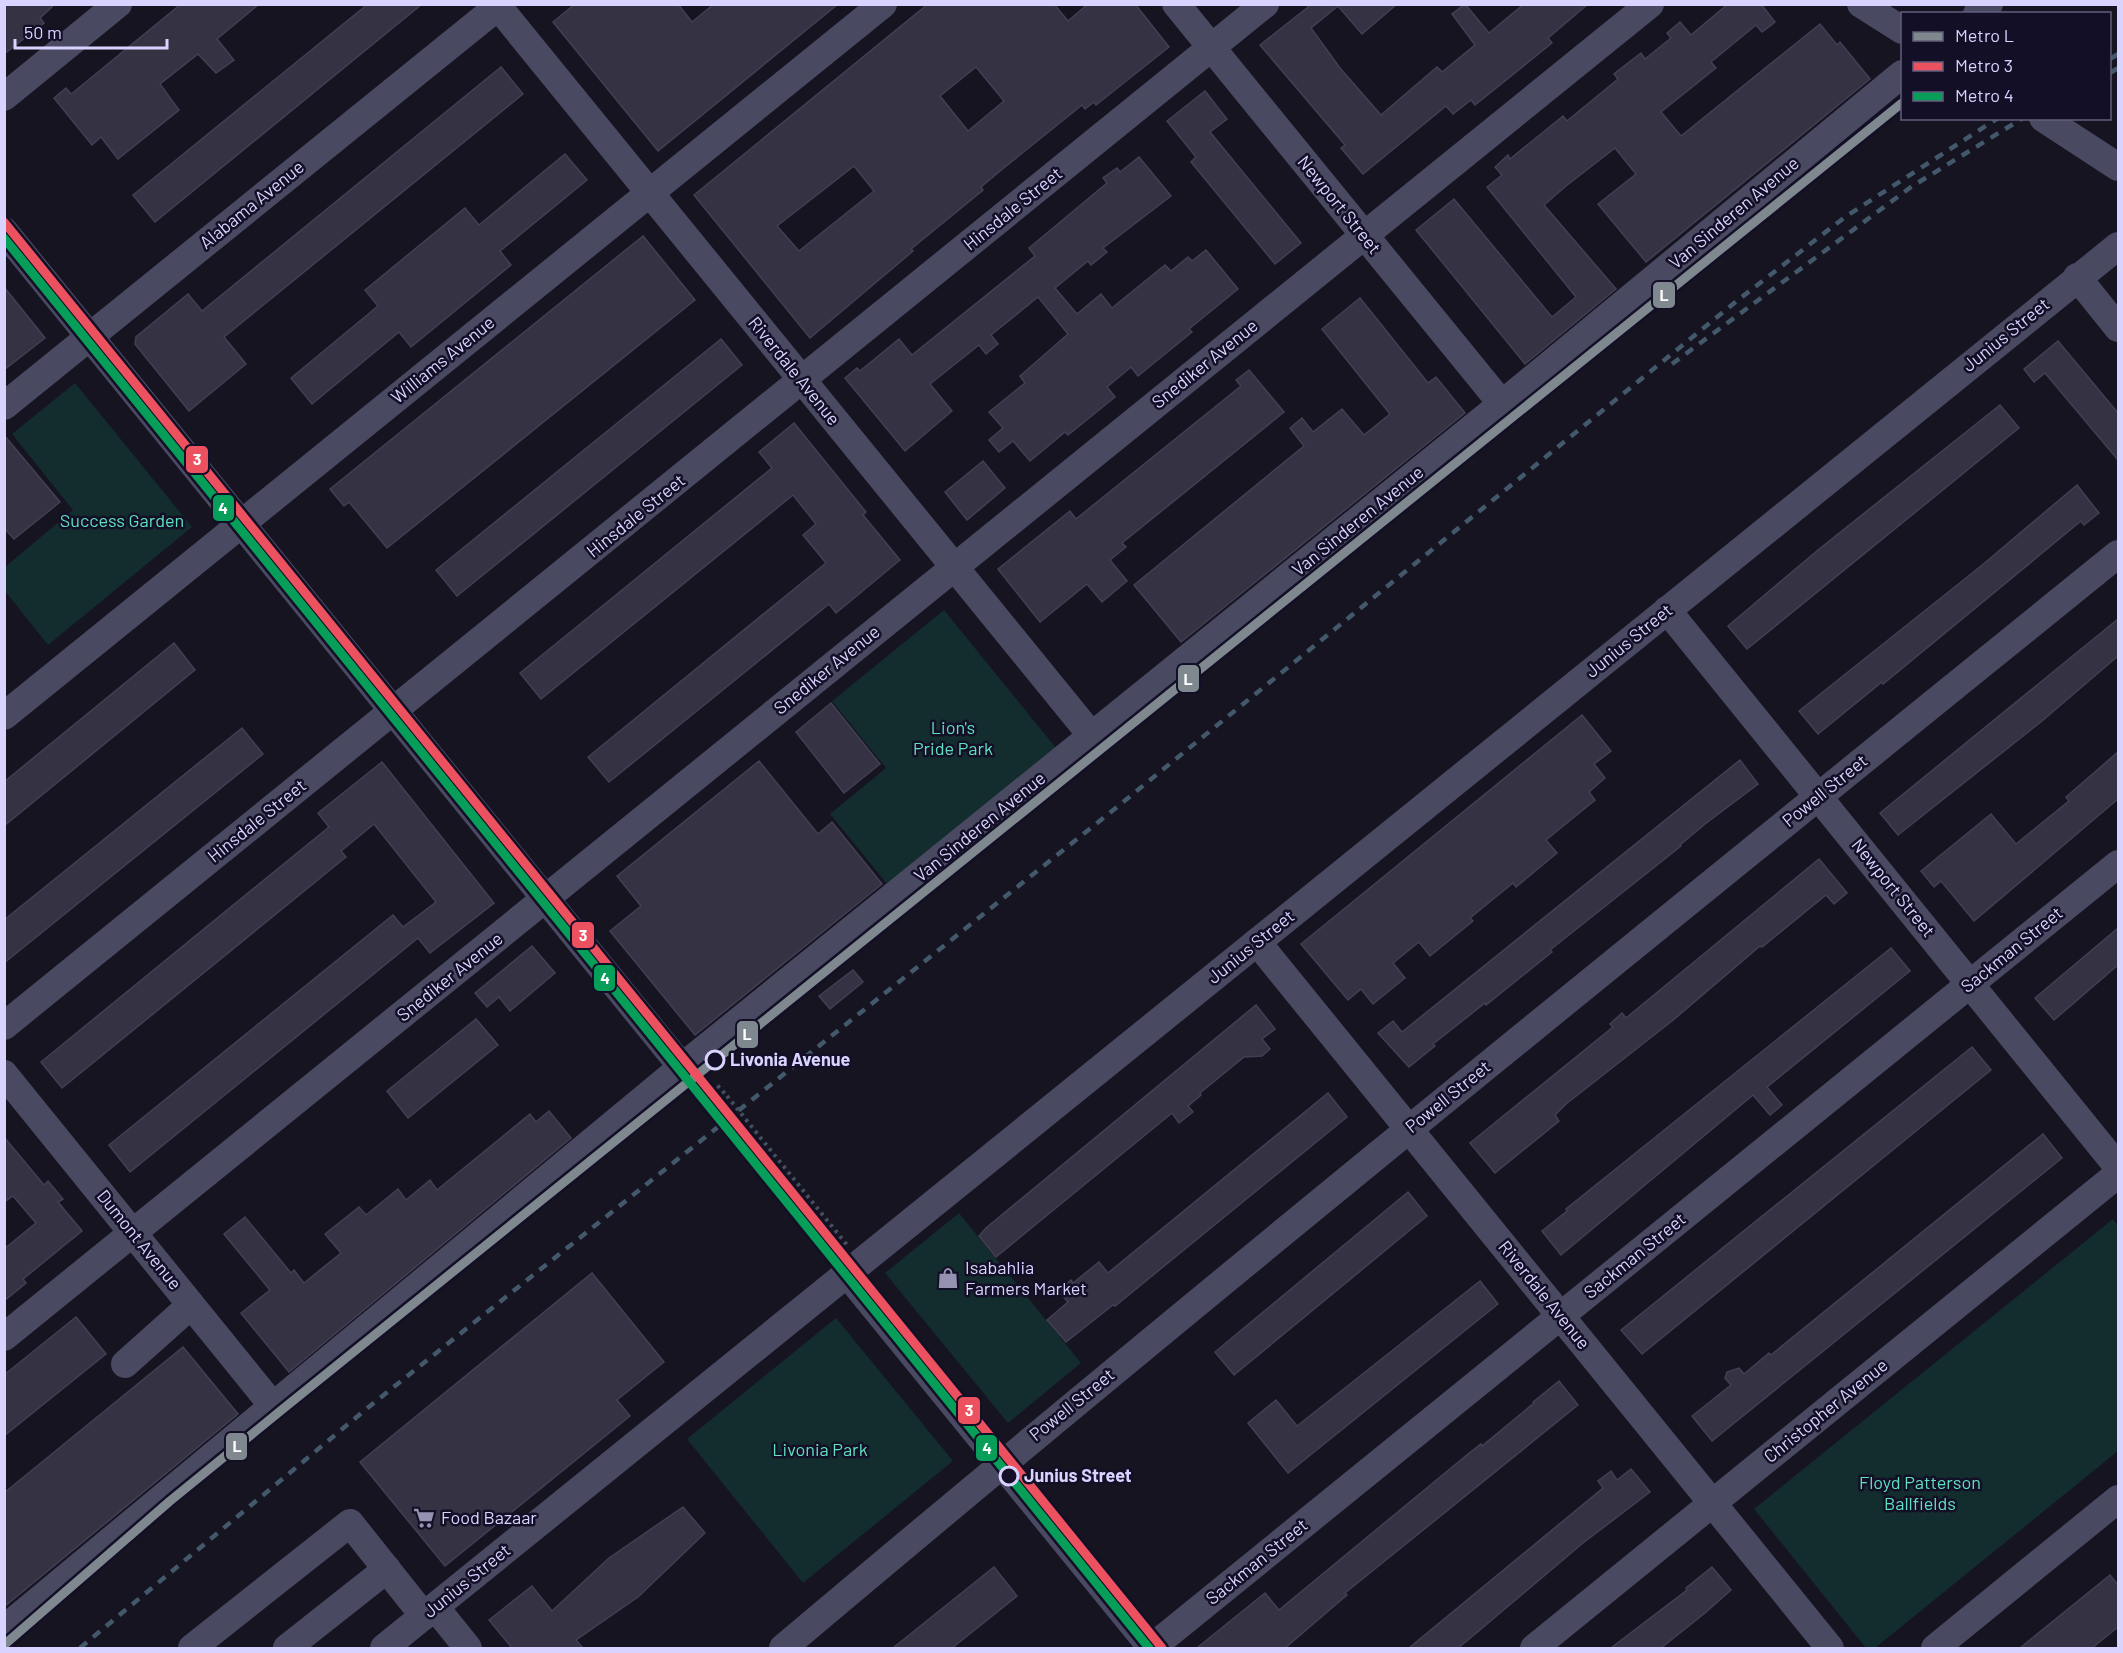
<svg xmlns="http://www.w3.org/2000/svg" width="2123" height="1653" font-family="Barlow,sans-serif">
<rect width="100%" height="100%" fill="#161421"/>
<g fill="#132c2d">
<polygon points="75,383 192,527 48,645 5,591 5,567 73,510 12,434"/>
<polygon points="944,610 1056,748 888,885 830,814 886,768 832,701"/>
<polygon points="959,1213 1081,1363 1008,1423 885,1273"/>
<polygon points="2113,1219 2118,1226 2118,1451 1875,1648 1866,1648 1754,1509"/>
<polygon points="836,1318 953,1461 803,1583 687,1439"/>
</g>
<g fill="#343243" stroke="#433f54" stroke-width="1.5" fill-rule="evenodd">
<polygon points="4,4 55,4 40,18 44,23 4,54"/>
<polygon points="181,4 259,4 217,39 234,60 216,73 198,54 160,84 179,110 118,159 101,137 92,145 54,98 66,88 71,94 75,91"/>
<polygon points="368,4 422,4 155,222 133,195"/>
<polygon points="575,4 678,4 692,22 714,4 838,4 658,151 553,22"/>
<path d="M928 4H1054L1068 21 1088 4H1135L1169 47 1096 105 1094 102 1085 109 1082 105 1000 171 981 187 983 190 911 249 913 251 810 338 694 195ZM976 67 1004 101 968 131 940 96ZM854 166 874 191 799 251 777 226Z"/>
<polygon points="1312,4 1397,4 1362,34 1338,6 1311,28 1340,68 1381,115 1437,67 1442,72 1475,45 1452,14 1465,4 1489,33 1524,4 1588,4 1548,38 1552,43 1475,105 1471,100 1453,114 1446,106 1363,174 1341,148 1345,145 1260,45"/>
<polygon points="1728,4 1761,4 1775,22 1762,32 1756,25 1711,62 1716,68 1661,112 1681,136 1820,24 1837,45 1840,42 1870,79 1646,262 1598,204 1636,174 1615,148 1566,186 1544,205 1616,289 1525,364 1416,230 1454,199 1552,317 1576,297 1487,187 1502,175 1495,167 1508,155 1510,159 1563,116 1567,121 1618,79 1614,74 1641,53 1645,59 1671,38 1667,33 1680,22 1691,35"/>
<polygon points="501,67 523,94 224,337 246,364 189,411 135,344 136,337 188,294 202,311"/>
<polygon points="1205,91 1227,119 1210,132 1301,243 1275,264 1191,162 1196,157 1167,121"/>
<polygon points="565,154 587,180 500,251 511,265 411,347 399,332 312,404 291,378 378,306 365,290 465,208 479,225"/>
<polygon points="1139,157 1171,196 1103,248 1107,252 1091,265 1088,261 1055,288 1077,314 1101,294 1112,308 1165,265 1171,271 1188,257 1192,261 1206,250 1238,289 1189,329 1192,332 1138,376 1131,367 1107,387 1115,397 1068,435 1065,432 1030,461 1013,441 999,452 989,440 1003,428 989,412 1025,383 1020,376 1068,334 1038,297 991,335 998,344 986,354 979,345 930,384 952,411 905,451 845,378 857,368 860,371 899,339 912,355 1035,256 1029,248 1107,183 1103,178 1117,168 1120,172"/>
<polygon points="643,236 695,300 387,548 349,502 344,506 330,489"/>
<polygon points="4,287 45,338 4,370"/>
<polygon points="1360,298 1428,383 1436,377 1465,413 1181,642 1134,585 1304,446 1290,428 1302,418 1313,432 1342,409 1364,435 1390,414 1322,329"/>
<polygon points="721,339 742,365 457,596 436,570"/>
<polygon points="2058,341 2118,413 2118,460 2045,373 2034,382 2024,369"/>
<polygon points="1249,370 1284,412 1122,543 1126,547 1110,560 1127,581 1102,602 1087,584 1040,622 998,569 1070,511 1076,519 1241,386 1236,380"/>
<polygon points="2000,405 2019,428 1747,649 1728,626 1818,550"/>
<polygon points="794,423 866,512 863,515 900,560 836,613 829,604 609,782 588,757 826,563 803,535 816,524 793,495 541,699 520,673 772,468 759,452"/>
<polygon points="4,435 60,502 14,539 4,528"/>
<polygon points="983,461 1005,488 967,520 945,492"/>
<polygon points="2077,485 2099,513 2084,525 2081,521 1883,684 1882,682 1818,734 1799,711 1981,566"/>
<polygon points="2118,619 2118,656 2042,721 1898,835 1880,813"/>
<polygon points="174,643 195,670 4,826 4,782"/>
<polygon points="831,703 880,764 844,793 796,732"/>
<polygon points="1582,715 1611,751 1594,764 1605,778 1589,792 1595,800 1546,840 1557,853 1516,887 1513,883 1470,918 1473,921 1430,956 1419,942 1393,963 1405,978 1373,1004 1361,989 1348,1000 1301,944"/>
<polygon points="242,728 263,754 4,963 4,920"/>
<polygon points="2118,752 2118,799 1974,921 1941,881 1934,887 1921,871 1991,814 2016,844 2069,801 2066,797"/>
<polygon points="1740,760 1758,784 1705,824 1680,845 1681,846 1550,950 1552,952 1486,1005 1485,1003 1433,1044 1435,1046 1409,1067 1378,1033 1393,1021 1402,1032"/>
<polygon points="759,761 818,834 832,822 882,884 695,1035 610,931 641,906 617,876"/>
<polygon points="382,762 494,903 430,953 418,938 130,1172 109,1145 393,915 403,927 436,902 374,824 341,851 346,857 62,1088 41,1062 329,827 318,813"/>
<polygon points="1819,859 1847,893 1834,904 1826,895 1762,947 1760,946 1672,1021 1566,1104 1555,1115 1559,1121 1495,1173 1470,1143 1613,1027 1610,1024 1622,1013 1626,1018"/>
<polygon points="2118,928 2118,965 2054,1020 2035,998"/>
<polygon points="532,946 555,973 510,1011 499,997 487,1007 475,993"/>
<polygon points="1891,948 1910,971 1767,1087 1782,1105 1770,1115 1753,1095 1561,1255 1542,1231 1567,1211 1566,1209"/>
<polygon points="853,970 863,982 830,1009 819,996"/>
<polygon points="1256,1005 1275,1029 1262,1039 1270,1049 1262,1056 1244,1057 1200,1093 1201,1095 1188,1106 1193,1112 1179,1123 1172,1113 996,1257 979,1236 986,1228"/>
<polygon points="476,1019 498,1045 408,1118 387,1091"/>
<polygon points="1972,1047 1991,1070 1642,1354 1621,1330"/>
<polygon points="1328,1093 1347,1117 1115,1306 1113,1305 1066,1342 1047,1320 1068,1302 1058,1291 1071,1280 1073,1283 1099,1262 1108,1273"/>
<polygon points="549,1111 571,1138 289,1372 241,1313 270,1290 224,1234 245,1217 291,1273 294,1270 304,1283 341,1253 325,1234 359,1207 366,1215 398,1189 406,1200 430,1180 437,1190 530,1114 536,1122"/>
<polygon points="2043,1134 2062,1158 1712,1441 1692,1416 1731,1385 1725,1378 1727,1372 1739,1368 1744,1374 1769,1353 1771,1355"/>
<polygon points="4,1137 44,1185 48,1181 63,1199 58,1202 82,1231 23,1279 26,1283 4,1301 4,1249 36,1223 13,1196 4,1202"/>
<polygon points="1408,1192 1427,1216 1234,1375 1215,1352"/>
<polygon points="592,1273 664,1362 617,1400 630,1416 445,1566 360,1462"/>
<polygon points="1480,1281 1498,1304 1288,1473 1248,1423 1276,1400 1297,1426"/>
<polygon points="76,1317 106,1354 4,1436 4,1375"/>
<polygon points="183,1347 238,1414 4,1607 4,1493"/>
<polygon points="1559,1381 1578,1405 1345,1593 1347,1595 1285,1648 1197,1648 1265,1593 1279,1610 1468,1454 1481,1444 1482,1446 1534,1403 1533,1402"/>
<polygon points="1631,1469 1650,1492 1583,1543 1468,1640 1458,1648 1409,1648 1603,1488 1598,1481 1611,1471 1617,1480"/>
<polygon points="683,1507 705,1533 638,1597 576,1640 583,1648 512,1648 489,1620 532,1586 552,1611 609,1558"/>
<polygon points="994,1567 1017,1596 952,1648 893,1648"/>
<polygon points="1712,1567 1731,1590 1705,1613 1661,1648 1611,1648 1687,1590 1686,1588"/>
<polygon points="2110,1575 2118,1585 2118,1627 2092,1648 2020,1648"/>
</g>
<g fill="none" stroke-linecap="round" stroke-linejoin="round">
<polyline stroke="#44505f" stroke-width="4" stroke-dasharray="3 4.5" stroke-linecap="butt" points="696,1083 705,1094 717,1085 727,1096"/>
<g stroke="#4a4962" stroke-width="28">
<polyline points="496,4 1092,736"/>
<polyline points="1176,4 1502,404"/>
<polyline points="1861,4 1902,30"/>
<polyline points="1977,14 1989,4"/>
<polyline points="4,97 118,4"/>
<polyline points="2043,118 2118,167"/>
<polyline points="4,231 682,1067"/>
<polyline points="2077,277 2118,328"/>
<polyline points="4,406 501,4"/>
<polyline points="1667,610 2118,1167"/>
<polyline points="4,716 883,4"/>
<polyline points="1257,942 1830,1648"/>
<polyline points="4,1026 1265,4"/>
<polyline points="4,1074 273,1406"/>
<polyline points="848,1275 1152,1648"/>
<polyline points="4,1337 1650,4"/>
<polyline points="125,1364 191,1305"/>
<polyline points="435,1607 468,1648"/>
<polyline points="4,1629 682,1067 1502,404 1902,74"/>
<polyline points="192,1648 350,1523 424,1616"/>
<polyline points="287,1648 387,1569"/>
<polyline points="384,1648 2118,246"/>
<path d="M783 1648C1223 1277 1671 916 2118 554"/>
<polyline points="1151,1648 2118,864"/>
<polyline points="1534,1648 2118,1174"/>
<polyline points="1935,1648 2118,1499"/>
</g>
<g stroke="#43596b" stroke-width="4.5" stroke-dasharray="9 8" stroke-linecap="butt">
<polyline points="2110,59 2118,54"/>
<polyline points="2110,73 2118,68"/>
<polyline points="1672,364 1911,187 2023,118"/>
<polyline points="80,1648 365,1410 1117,807 1738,300 1845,217 1998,118"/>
</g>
<polyline stroke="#44505f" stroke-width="4" stroke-dasharray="3 4.5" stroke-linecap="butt" points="727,1096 847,1245"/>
<defs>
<polyline id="metro-1" points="4,1645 170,1501 284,1408 1902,103"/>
<polyline id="metro-2" points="4,222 1162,1648"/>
<polyline id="metro-3" points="4,238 1149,1648"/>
</defs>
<use href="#metro-1" stroke="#130f26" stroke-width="14"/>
<use href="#metro-2" stroke="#130f26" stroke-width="14"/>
<use href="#metro-3" stroke="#130f26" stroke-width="14"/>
<use href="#metro-1" stroke="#7f888f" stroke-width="9"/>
<use href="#metro-2" stroke="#ec515f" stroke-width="9"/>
<use href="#metro-3" stroke="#069e58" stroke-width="9"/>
</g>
<defs>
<symbol id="shop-bare" viewBox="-9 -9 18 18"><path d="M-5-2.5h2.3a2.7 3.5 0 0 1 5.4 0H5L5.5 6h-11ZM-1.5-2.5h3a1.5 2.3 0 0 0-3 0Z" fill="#9591b1" stroke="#130f26" stroke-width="2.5" paint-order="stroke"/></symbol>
<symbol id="supermarket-bare" viewBox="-9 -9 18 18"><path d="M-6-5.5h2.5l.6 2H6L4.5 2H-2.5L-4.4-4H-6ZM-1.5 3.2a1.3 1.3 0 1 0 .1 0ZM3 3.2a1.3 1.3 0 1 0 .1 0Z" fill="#9591b1" stroke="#130f26" stroke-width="2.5" paint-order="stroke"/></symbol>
</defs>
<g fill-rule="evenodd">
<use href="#shop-bare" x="933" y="1263" width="30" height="30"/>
<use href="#supermarket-bare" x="409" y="1503" width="30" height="30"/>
</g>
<g fill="#130f26" stroke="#d9d4ff" stroke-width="3">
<circle cx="715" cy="1060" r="9"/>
<circle cx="1009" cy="1476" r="9"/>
</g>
<g text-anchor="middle" stroke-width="5" stroke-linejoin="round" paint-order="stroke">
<g font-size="18" fill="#d9d4ff" stroke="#130f26">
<text transform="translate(252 205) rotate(-39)" y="6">Alabama Avenue</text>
<text transform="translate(1339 205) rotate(51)" y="6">Newport Street</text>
<text transform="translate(1013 209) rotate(-39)" y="6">Hinsdale Street</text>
<text transform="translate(1734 213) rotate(-40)" y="6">Van Sinderen Avenue</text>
<text transform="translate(2006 335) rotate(-39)" y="6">Junius Street</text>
<text transform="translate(443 360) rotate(-39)" y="6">Williams Avenue</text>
<text transform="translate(1205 364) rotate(-39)" y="6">Snediker Avenue</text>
<text transform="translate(794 371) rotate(51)" y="6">Riverdale Avenue</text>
<text transform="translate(636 516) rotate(-39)" y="6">Hinsdale Street</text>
<text transform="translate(1358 521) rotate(-39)" y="6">Van Sinderen Avenue</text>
<text transform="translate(1629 641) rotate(-39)" y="6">Junius Street</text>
<text transform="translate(827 670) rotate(-39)" y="6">Snediker Avenue</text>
<text transform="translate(1825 791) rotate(-39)" y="6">Powell Street</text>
<text transform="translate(257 821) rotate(-39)" y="6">Hinsdale Street</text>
<text transform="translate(980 827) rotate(-39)" y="6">Van Sinderen Avenue</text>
<text transform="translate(1893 888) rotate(51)" y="6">Newport Street</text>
<text transform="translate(1251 947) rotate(-39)" y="6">Junius Street</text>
<text transform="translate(2012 950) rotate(-39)" y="6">Sackman Street</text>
<text transform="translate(450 977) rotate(-39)" y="6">Snediker Avenue</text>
<text transform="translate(1448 1097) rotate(-39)" y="6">Powell Street</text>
<text transform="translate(139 1240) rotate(51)" y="6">Dumont Avenue</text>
<text transform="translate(1635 1256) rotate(-39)" y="6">Sackman Street</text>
<text transform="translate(1544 1295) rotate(51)" y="6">Riverdale Avenue</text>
<text transform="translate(1072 1405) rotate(-39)" y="6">Powell Street</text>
<text transform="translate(1826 1411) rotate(-39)" y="6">Christopher Avenue</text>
<text transform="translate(1257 1562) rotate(-39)" y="6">Sackman Street</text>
<text transform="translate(467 1581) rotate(-39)" y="6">Junius Street</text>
</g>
<g font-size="18" fill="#5fe0c0" stroke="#130f26">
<text x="122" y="527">Success Garden</text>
<text x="953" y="734">Lion's<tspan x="953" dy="21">Pride Park</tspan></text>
<text x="820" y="1456">Livonia Park</text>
<text x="1920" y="1489">Floyd Patterson<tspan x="1920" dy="21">Ballfields</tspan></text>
</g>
<g font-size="18" font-weight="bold" fill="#d9d4ff" stroke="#130f26" text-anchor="start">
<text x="730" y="1066">Livonia Avenue</text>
<text x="1024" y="1482">Junius Street</text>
</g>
<g font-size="18" fill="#d9d4ff" stroke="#130f26" text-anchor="start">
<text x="965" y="1274">Isabahlia<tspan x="965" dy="21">Farmers Market</tspan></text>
<text x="441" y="1524">Food Bazaar</text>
</g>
</g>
<g stroke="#130f26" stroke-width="2">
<rect x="1652" y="281" width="24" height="28" rx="6" fill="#7f888f"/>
<rect x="185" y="445" width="24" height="29" rx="6" fill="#ec515f"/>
<rect x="212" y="494" width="23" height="28" rx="6" fill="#069e58"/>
<rect x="1177" y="664" width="23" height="29" rx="6" fill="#7f888f"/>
<rect x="571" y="921" width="24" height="28" rx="6" fill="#ec515f"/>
<rect x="593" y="964" width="23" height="28" rx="6" fill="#069e58"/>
<rect x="736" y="1020" width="23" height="29" rx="6" fill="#7f888f"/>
<rect x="957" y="1396" width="24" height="29" rx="6" fill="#ec515f"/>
<rect x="225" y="1432" width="23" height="29" rx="6" fill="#7f888f"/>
<rect x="975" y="1434" width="23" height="28" rx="6" fill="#069e58"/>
</g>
<g font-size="16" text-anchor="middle" font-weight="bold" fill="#fff">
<text x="1664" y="301">L</text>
<text x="197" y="465">3</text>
<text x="223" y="514">4</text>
<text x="1188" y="685">L</text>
<text x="583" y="941">3</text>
<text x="605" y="984">4</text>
<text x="747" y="1040">L</text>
<text x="969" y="1416">3</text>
<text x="237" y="1452">L</text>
<text x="987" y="1454">4</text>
</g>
<rect width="2123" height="1653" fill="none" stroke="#d9d4ff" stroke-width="12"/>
<rect x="1901" y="12" width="210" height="108" fill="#130f26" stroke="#625e7d" stroke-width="1.5"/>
<rect x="1913" y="32" width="30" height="9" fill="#7f888f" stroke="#625e7d" stroke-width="1.5"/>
<text x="1955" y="42" font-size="18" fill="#d9d4ff">Metro L</text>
<rect x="1913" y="62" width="30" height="9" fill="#ec515f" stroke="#625e7d" stroke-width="1.5"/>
<text x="1955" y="72" font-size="18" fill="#d9d4ff">Metro 3</text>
<rect x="1913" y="92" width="30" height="9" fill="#069e58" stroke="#625e7d" stroke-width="1.5"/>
<text x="1955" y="102" font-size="18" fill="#d9d4ff">Metro 4</text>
<path d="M15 39v9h152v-9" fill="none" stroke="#d9d4ff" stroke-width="3"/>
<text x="24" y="39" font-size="18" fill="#d9d4ff" stroke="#130f26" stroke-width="4.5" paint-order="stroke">50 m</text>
</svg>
